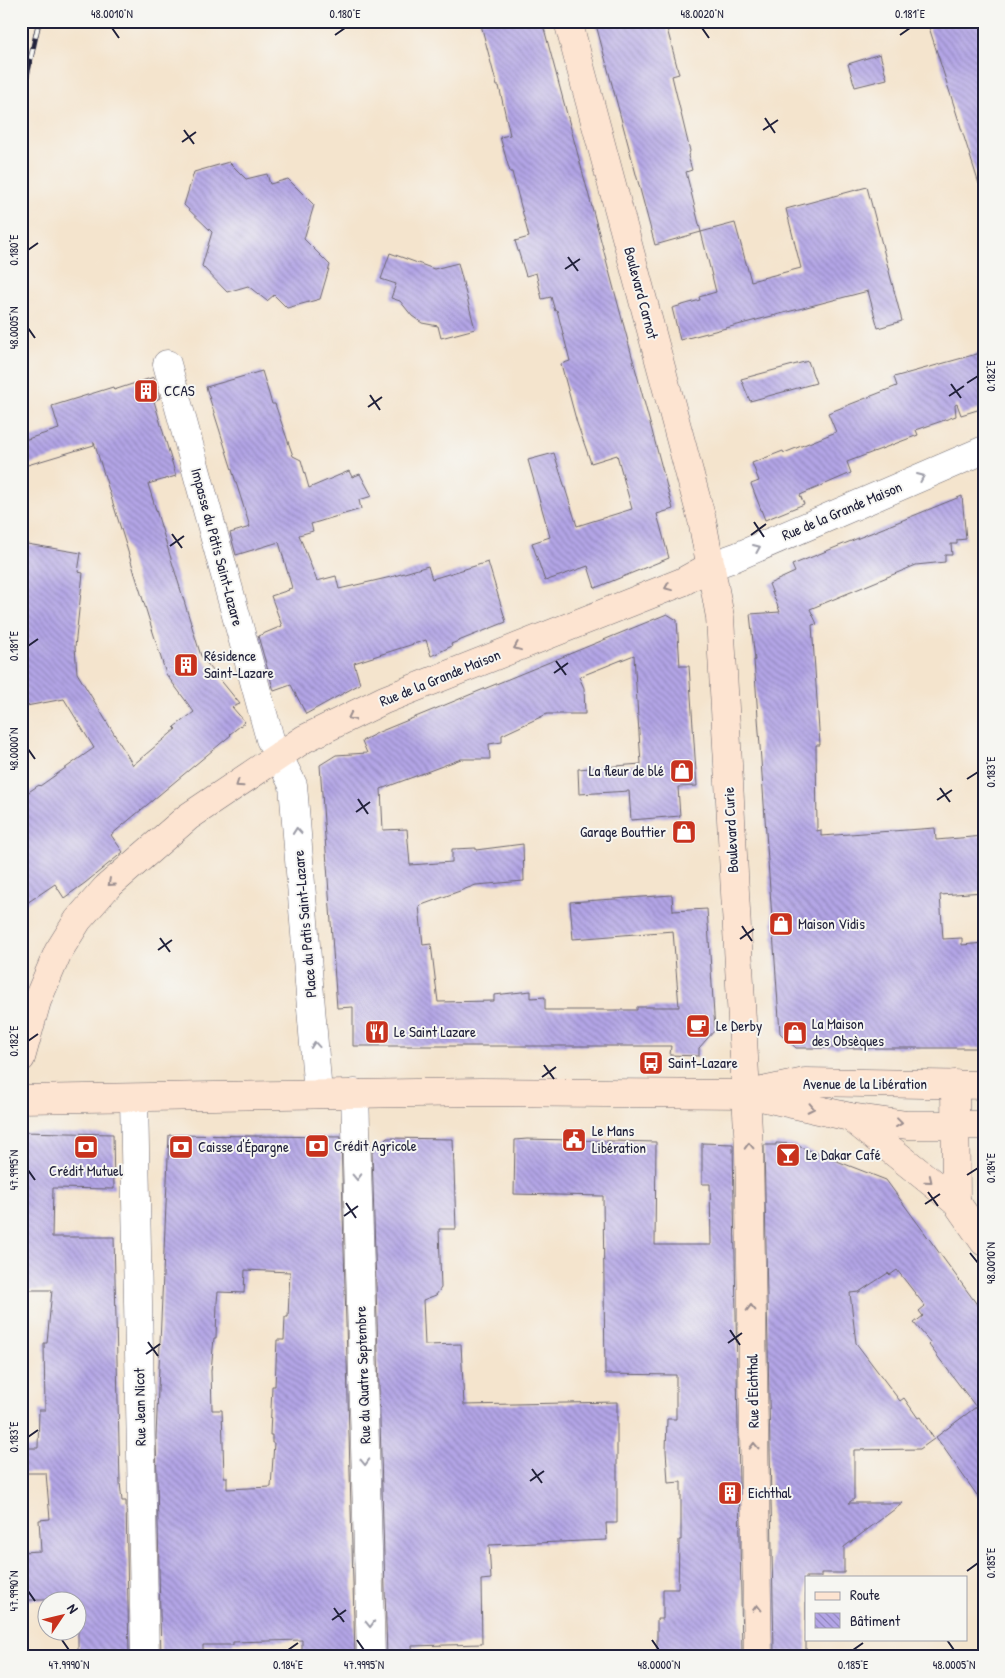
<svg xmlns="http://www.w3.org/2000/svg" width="1005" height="1678" font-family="'Patrick Hand',sans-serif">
<defs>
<pattern id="building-back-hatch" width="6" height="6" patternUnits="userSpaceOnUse" patternTransform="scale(1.25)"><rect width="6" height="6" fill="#b3a5e6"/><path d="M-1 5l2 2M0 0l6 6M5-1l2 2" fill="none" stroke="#9186bc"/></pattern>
</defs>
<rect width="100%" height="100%" fill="#f6f6f2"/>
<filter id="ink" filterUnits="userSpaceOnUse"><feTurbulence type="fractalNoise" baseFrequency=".02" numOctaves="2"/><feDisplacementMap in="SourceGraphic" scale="10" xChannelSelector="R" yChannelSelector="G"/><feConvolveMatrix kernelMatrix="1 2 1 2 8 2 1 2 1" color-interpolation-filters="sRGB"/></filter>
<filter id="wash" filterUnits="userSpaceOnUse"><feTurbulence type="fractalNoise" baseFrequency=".0096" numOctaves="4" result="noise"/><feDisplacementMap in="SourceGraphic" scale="20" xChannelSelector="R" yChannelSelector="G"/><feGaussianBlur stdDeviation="1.12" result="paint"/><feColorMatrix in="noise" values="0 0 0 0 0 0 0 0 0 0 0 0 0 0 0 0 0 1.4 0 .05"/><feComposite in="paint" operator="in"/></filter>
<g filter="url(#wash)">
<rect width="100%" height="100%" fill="#f4e4cd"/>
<g id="blocks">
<g fill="url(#building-back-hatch)" fill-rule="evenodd">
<polygon points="480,21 542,21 673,509 657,514 669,558 595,588 588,566 545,581 532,543 550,537 528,460 554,453 577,526 632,509 617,455 591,463 577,423 561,364 570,361 557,310 555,311 551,297 542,299 536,273 526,276 522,263 515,241 529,237 512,172 510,172 500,137 510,135 499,86 497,86"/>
<polygon points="595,21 665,21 679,74 672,76 690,151 688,156 692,170 686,172 701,232 735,223 751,281 801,268 786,209 867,187 902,321 878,328 868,291 680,340 672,308 700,300 699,297 716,292 701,232 655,245"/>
<polygon points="927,21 984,21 984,184 979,184"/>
<polygon points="880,54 887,79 855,87 848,64"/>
<polygon points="229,162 246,179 267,174 270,184 288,179 314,205 304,239 330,265 320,299 287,308 274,295 267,301 248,286 227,292 202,266 212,232 184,205 194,172"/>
<polygon points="390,253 434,269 458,263 475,329 441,338 438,326 422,323 412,316 400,301 391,298 396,284 381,279"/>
<polygon points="984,352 984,408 961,415 957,404 955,405 956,416 916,430 918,435 847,462 851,473 800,495 804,504 765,520 751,484 759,481 752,463 783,451 784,453 836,432 828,413 897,386 894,377"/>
<polygon points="808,361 816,383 750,401 741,379"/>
<polygon points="262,371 272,404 275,404 293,456 301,460 309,488 349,471 352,477 360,474 372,496 359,500 361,509 311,524 313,531 299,535 317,581 336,576 339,589 391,577 428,566 432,579 488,562 506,622 451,644 452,646 431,656 426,640 354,663 360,684 306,714 291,685 274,691 258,636 282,626 271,596 289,590 288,589 292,588 279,542 236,555 230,533 250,527 206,387"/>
<polygon points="154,377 160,398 154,401 176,476 148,484 201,656 240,704 232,707 245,722 230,734 231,735 111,835 123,852 85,883 64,898 55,884 21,907 21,797 39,785 40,786 94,748 64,699 21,707 21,543 81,553 78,572 83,573 75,647 77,673 133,765 176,729 174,727 194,712 166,674 94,442 94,445 21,467 21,441 59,429 52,406 113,387 114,390"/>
<polygon points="962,496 966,539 957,540 957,544 951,544 952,555 945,555 945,562 916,565 810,609 817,624 812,625 820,745 816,745 817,831 821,830 821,836 935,828 936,840 984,836 984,892 940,895 943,939 962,938 962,945 984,943 984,1048 796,1048 780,1033 754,660 755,660 750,614 780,612 769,584 795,572 792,565"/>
<polygon points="667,614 677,620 680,666 689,666 695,757 697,786 678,787 680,816 631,820 629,791 579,794 578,769 641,764 634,655 579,677 584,688 585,714 547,714 502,735 502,742 489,744 490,759 461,759 381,789 383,830 407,829 410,865 452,862 452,849 476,848 476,850 523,844 524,881 476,885 419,906 423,945 431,944 438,1002 494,1001 494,995 531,991 531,998 545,997 545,1010 637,1010 637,1007 679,1007 673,931 573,939 570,902 672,895 673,911 707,909 715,1030 699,1048 699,1056 670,1055 671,1046 353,1046 353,1007 337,1008 320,765 336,755 367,753 362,741 379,732"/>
<polygon points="21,1132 113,1134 114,1189 53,1188 52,1237 114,1237 120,1483 122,1501 126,1501 129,1657 78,1657 78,1600 21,1600 21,1552 41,1551 39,1520 50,1519 46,1473 21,1473 21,1448 38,1448 39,1410 45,1410 44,1343 47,1343 52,1290 21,1290"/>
<path d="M169 1135 341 1137 355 1657H302V1640L233 1642V1645H203V1657H161L156 1436ZM245 1270 290 1272 288 1317H285L284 1340H277L275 1386H272L270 1435H272V1443H274L271 1487 227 1489V1477H224L222 1410H212L211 1371 214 1338H216L217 1302 218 1292 244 1293Z"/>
<polygon points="387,1138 453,1139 456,1229 439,1229 441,1288 436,1295 423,1300 425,1345 461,1344 464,1405 617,1402 617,1523 606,1523 607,1540 489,1545 491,1579 481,1580 482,1644 412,1646 413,1657 387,1657 372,1152"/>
<polygon points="527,1139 656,1142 655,1245 711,1245 710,1184 702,1184 702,1143 733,1144 742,1652 741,1657 657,1657 657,1619 663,1619 663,1589 678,1589 679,1540 681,1540 681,1482 668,1483 666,1450 667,1419 676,1419 676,1375 605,1374 603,1196 514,1194 515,1140"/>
<polygon points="776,1143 793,1144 886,1180 984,1314 984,1505 936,1437 976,1407 929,1345 931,1343 914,1323 923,1316 919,1311 925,1306 897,1270 890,1275 888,1273 859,1292 850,1293 856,1343 900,1401 904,1398 918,1418 920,1417 934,1439 920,1449 854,1450 854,1499 848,1503 903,1503 844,1547 844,1573 821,1573 821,1577 806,1577 806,1652 774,1652 764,1145 776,1145"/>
</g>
</g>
</g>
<g filter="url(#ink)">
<use href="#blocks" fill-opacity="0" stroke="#6c666e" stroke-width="1"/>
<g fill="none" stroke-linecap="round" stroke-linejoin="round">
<defs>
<g id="street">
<polyline points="167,364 270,739 293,785 318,1094"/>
<polyline points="711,566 736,557 984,450"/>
<polyline points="355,1093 371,1657"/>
<polyline points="134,1098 145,1657"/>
</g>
<g id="secondary">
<polyline points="568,21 702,520 720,617 749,1149 758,1657"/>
<polyline points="21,1058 37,1001 58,952 78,920 106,888 188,817 304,739 384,700 682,582 711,566"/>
<polyline points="955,1084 956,1202"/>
<polyline points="758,1092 805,1082 984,1085"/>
<polyline points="21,1099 481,1092 747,1094 850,1117 907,1125 984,1125"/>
<polyline points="850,1117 956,1202 984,1242"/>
</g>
</defs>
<use href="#street" stroke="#6c666e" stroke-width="29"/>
<use href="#secondary" stroke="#6c666e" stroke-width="29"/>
<use href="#street" stroke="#fff" stroke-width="28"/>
<use href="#secondary" stroke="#fde4d1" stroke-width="28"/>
<defs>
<g id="rail">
<polyline points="21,27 23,21"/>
<polyline points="21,102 39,21"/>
</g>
</defs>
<use href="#rail" stroke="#22223b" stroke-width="5.5"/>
<use href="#rail" stroke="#f6f6f2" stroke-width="4" stroke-dasharray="11" stroke-linecap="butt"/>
</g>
<defs><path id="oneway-chevron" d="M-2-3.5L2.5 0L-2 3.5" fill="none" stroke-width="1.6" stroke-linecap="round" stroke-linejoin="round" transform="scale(1.25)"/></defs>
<g stroke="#9c9ca7">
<use href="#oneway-chevron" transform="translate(921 477) rotate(-23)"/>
<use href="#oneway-chevron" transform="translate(757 548) rotate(-23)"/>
<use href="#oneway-chevron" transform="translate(297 831) rotate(-95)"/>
<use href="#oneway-chevron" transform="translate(315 1045) rotate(-95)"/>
<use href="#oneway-chevron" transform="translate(357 1177) rotate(88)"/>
<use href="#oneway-chevron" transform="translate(365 1462) rotate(88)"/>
<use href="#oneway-chevron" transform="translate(370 1624) rotate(88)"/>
</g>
<g stroke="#9a8d8e">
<use href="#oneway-chevron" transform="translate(668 587) rotate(158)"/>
<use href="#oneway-chevron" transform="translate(517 647) rotate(158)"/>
<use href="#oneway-chevron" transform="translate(351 717) rotate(154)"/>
<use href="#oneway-chevron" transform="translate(239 784) rotate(146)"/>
<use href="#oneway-chevron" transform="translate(111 883) rotate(138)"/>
<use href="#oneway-chevron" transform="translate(811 1108) rotate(12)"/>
<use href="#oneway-chevron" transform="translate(899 1123) rotate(7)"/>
<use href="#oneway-chevron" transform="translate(749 1146) rotate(-92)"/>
<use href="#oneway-chevron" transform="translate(929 1180) rotate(39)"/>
<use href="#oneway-chevron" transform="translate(751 1308) rotate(-91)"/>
<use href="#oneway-chevron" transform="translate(754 1446) rotate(-91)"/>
<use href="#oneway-chevron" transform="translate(757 1608) rotate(-91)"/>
</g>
</g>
<path fill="none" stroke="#22223b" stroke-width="2" d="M112 28 119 38M702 28 709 38M335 35 345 28M900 35 910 28M765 118 775 133M184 130 194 144M763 130 778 120M182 142 196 132M28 250 38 243M568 257 578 271M565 269 580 259M28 328 35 338M967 383 978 376M951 384 961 398M370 395 380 410M949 396 964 386M368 407 382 397M754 522 764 537M172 534 182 548M751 535 766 524M170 546 184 536M28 646 38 639M556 661 566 675M554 673 568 663M28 749 35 759M967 779 978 772M940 788 950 802M358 799 368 814M937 800 952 790M356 812 370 802M742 926 752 941M160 938 170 952M740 939 754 929M158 950 172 940M28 1041 38 1034M544 1065 554 1079M542 1077 556 1067M28 1170 35 1180M967 1175 978 1168M928 1192 938 1206M346 1203 356 1218M925 1204 940 1194M344 1216 358 1206M970 1253 978 1263M730 1330 740 1345M148 1342 158 1356M728 1343 742 1333M146 1354 160 1344M28 1437 38 1430M532 1469 542 1483M530 1481 544 1471M967 1571 978 1563M28 1591 35 1601M334 1608 344 1622M332 1620 346 1610M62 1640 69 1650M357 1640 364 1650M652 1640 659 1650M947 1640 954 1650M288 1650 298 1643M853 1650 863 1643"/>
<defs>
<symbol id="building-square" viewBox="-11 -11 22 22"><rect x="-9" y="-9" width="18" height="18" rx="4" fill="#c8321e" stroke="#f6f6f2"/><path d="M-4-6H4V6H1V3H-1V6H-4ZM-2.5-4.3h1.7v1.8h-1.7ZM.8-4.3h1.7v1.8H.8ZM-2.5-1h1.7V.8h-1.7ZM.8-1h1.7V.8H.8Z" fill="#fff"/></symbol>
<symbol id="shop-square" viewBox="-11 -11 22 22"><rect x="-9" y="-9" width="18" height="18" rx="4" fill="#c8321e" stroke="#f6f6f2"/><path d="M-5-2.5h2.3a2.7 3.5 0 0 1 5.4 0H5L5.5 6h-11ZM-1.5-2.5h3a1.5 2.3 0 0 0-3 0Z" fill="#fff"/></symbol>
<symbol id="cafe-square" viewBox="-11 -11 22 22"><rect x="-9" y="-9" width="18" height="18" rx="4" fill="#c8321e" stroke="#f6f6f2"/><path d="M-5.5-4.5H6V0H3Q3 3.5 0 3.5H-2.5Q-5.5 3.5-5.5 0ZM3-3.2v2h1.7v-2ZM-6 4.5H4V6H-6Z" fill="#fff"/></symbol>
<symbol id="restaurant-square" viewBox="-11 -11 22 22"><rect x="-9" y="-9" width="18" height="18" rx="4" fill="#c8321e" stroke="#f6f6f2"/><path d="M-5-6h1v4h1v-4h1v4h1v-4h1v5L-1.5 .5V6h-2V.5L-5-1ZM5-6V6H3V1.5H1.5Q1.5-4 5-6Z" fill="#fff"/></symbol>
<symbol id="bus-square" viewBox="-11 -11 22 22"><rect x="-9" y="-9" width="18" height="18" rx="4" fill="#c8321e" stroke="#f6f6f2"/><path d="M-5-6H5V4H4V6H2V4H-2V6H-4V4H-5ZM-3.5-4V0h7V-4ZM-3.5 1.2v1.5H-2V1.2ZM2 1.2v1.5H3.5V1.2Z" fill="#fff"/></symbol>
<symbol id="civic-square" viewBox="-11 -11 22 22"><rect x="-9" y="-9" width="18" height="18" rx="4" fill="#c8321e" stroke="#f6f6f2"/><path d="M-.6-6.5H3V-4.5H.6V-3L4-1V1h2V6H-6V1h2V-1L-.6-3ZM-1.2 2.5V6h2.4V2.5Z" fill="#fff"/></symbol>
<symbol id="bank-square" viewBox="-11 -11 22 22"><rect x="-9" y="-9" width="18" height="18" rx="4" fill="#c8321e" stroke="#f6f6f2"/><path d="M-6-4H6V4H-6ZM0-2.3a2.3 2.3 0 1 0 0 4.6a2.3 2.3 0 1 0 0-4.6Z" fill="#fff"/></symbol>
<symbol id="bar-square" viewBox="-11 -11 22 22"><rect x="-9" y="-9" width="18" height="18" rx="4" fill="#c8321e" stroke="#f6f6f2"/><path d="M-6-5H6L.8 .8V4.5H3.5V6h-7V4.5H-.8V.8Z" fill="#fff"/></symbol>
</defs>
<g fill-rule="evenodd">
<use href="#building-square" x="132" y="377" width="28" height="28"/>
<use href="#building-square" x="172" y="651" width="28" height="28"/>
<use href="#shop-square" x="668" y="757" width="28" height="28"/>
<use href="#shop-square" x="670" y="818" width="28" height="28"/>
<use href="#shop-square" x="767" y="910" width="28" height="28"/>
<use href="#cafe-square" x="684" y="1012" width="28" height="28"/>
<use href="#restaurant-square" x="363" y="1018" width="28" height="28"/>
<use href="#shop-square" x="781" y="1019" width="28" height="28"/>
<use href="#bus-square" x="637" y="1049" width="28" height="28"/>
<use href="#civic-square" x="560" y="1126" width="28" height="28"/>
<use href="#bank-square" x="303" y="1132" width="28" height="28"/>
<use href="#bank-square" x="72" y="1133" width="28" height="28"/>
<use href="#bank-square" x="167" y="1133" width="28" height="28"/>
<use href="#bar-square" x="774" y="1141" width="28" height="28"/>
<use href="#building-square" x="716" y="1479" width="28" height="28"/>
</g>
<g text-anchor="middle" stroke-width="4" stroke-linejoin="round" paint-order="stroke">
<g font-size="15" fill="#22223b" stroke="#f6f6f2">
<text transform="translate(641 293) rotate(75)" y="5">Boulevard Carnot</text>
<text transform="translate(842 511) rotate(-23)" y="5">Rue de la Grande Maison</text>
<text transform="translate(217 547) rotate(75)" y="5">Impasse du Pâtis Saint-Lazare</text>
<text transform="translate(440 678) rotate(-22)" y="5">Rue de la Grande Maison</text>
<text transform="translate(731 830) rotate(-93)" y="5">Boulevard Curie</text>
<text transform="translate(305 924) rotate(-95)" y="5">Place du Patis Saint-Lazare</text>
<text x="865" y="1089">Avenue de la Libération</text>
<text transform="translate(363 1375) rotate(-92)" y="5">Rue du Quatre Septembre</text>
<text transform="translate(753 1391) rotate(-91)" y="5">Rue d'Eichthal</text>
<text transform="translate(140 1407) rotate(-91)" y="5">Rue Jean Nicot</text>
</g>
<g font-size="15" fill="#22223b" stroke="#f6f6f2" text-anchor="start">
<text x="164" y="396">CCAS</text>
<text x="204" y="661">Résidence<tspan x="204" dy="17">Saint-Lazare</tspan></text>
<text x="664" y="776" text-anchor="end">La fleur de blé</text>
<text x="666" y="837" text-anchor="end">Garage Bouttier</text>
<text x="798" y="929">Maison Vidis</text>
<text x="812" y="1029">La Maison<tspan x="812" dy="17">des Obsèques</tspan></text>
<text x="716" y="1031">Le Derby</text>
<text x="394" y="1037">Le Saint Lazare</text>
<text x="668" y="1068">Saint-Lazare</text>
<text x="592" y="1136">Le Mans<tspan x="592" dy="17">Libération</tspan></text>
<text x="334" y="1151">Crédit Agricole</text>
<text x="198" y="1152">Caisse d'Épargne</text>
<text x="806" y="1160">Le Dakar Café</text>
<text x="86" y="1176" text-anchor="middle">Crédit Mutuel</text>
<text x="748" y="1498">Eichthal</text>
</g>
</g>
<rect width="1005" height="1678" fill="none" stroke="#f6f6f2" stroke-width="55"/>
<rect x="805" y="1576" width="162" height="65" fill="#f6f6f2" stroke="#a1a1a9"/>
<rect x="815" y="1592" width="25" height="8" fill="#fde4d1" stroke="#a1a1a9"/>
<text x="850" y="1600" font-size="15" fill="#22223b">Route</text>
<rect x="815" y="1613" width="25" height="15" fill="url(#building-back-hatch)" stroke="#a1a1a9"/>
<text x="850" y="1626" font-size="15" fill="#22223b">Bâtiment</text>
<g transform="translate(62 1616) rotate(55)"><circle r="24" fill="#f6f6f2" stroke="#a1a1a9"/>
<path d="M0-4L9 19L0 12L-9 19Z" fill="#c8321e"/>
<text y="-8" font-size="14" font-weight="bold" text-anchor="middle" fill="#22223b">N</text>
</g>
<rect x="28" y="28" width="950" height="1622" fill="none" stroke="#22223b" stroke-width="2"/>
<g font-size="12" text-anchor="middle" fill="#22223b">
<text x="112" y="18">48.0010°N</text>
<text x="345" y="18">0.180°E</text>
<text x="702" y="18">48.0020°N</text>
<text x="910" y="18">0.181°E</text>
<text transform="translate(14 250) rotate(-90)" y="4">0.180°E</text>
<text transform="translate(14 328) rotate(-90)" y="4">48.0005°N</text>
<text transform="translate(991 376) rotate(-90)" y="4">0.182°E</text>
<text transform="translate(14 646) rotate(-90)" y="4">0.181°E</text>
<text transform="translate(14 749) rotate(-90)" y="4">48.0000°N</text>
<text transform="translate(991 772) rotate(-90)" y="4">0.183°E</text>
<text transform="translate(14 1041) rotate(-90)" y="4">0.182°E</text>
<text transform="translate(991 1168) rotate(-90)" y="4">0.184°E</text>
<text transform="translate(14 1170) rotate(-90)" y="4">47.9995°N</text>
<text transform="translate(991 1263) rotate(-90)" y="4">48.0010°N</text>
<text transform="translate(14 1437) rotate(-90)" y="4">0.183°E</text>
<text transform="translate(991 1563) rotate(-90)" y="4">0.185°E</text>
<text transform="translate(14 1591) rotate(-90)" y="4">47.9990°N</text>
<text x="69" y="1669">47.9990°N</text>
<text x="288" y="1669">0.184°E</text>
<text x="364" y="1669">47.9995°N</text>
<text x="659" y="1669">48.0000°N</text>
<text x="853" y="1669">0.185°E</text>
<text x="954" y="1669">48.0005°N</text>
</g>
</svg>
